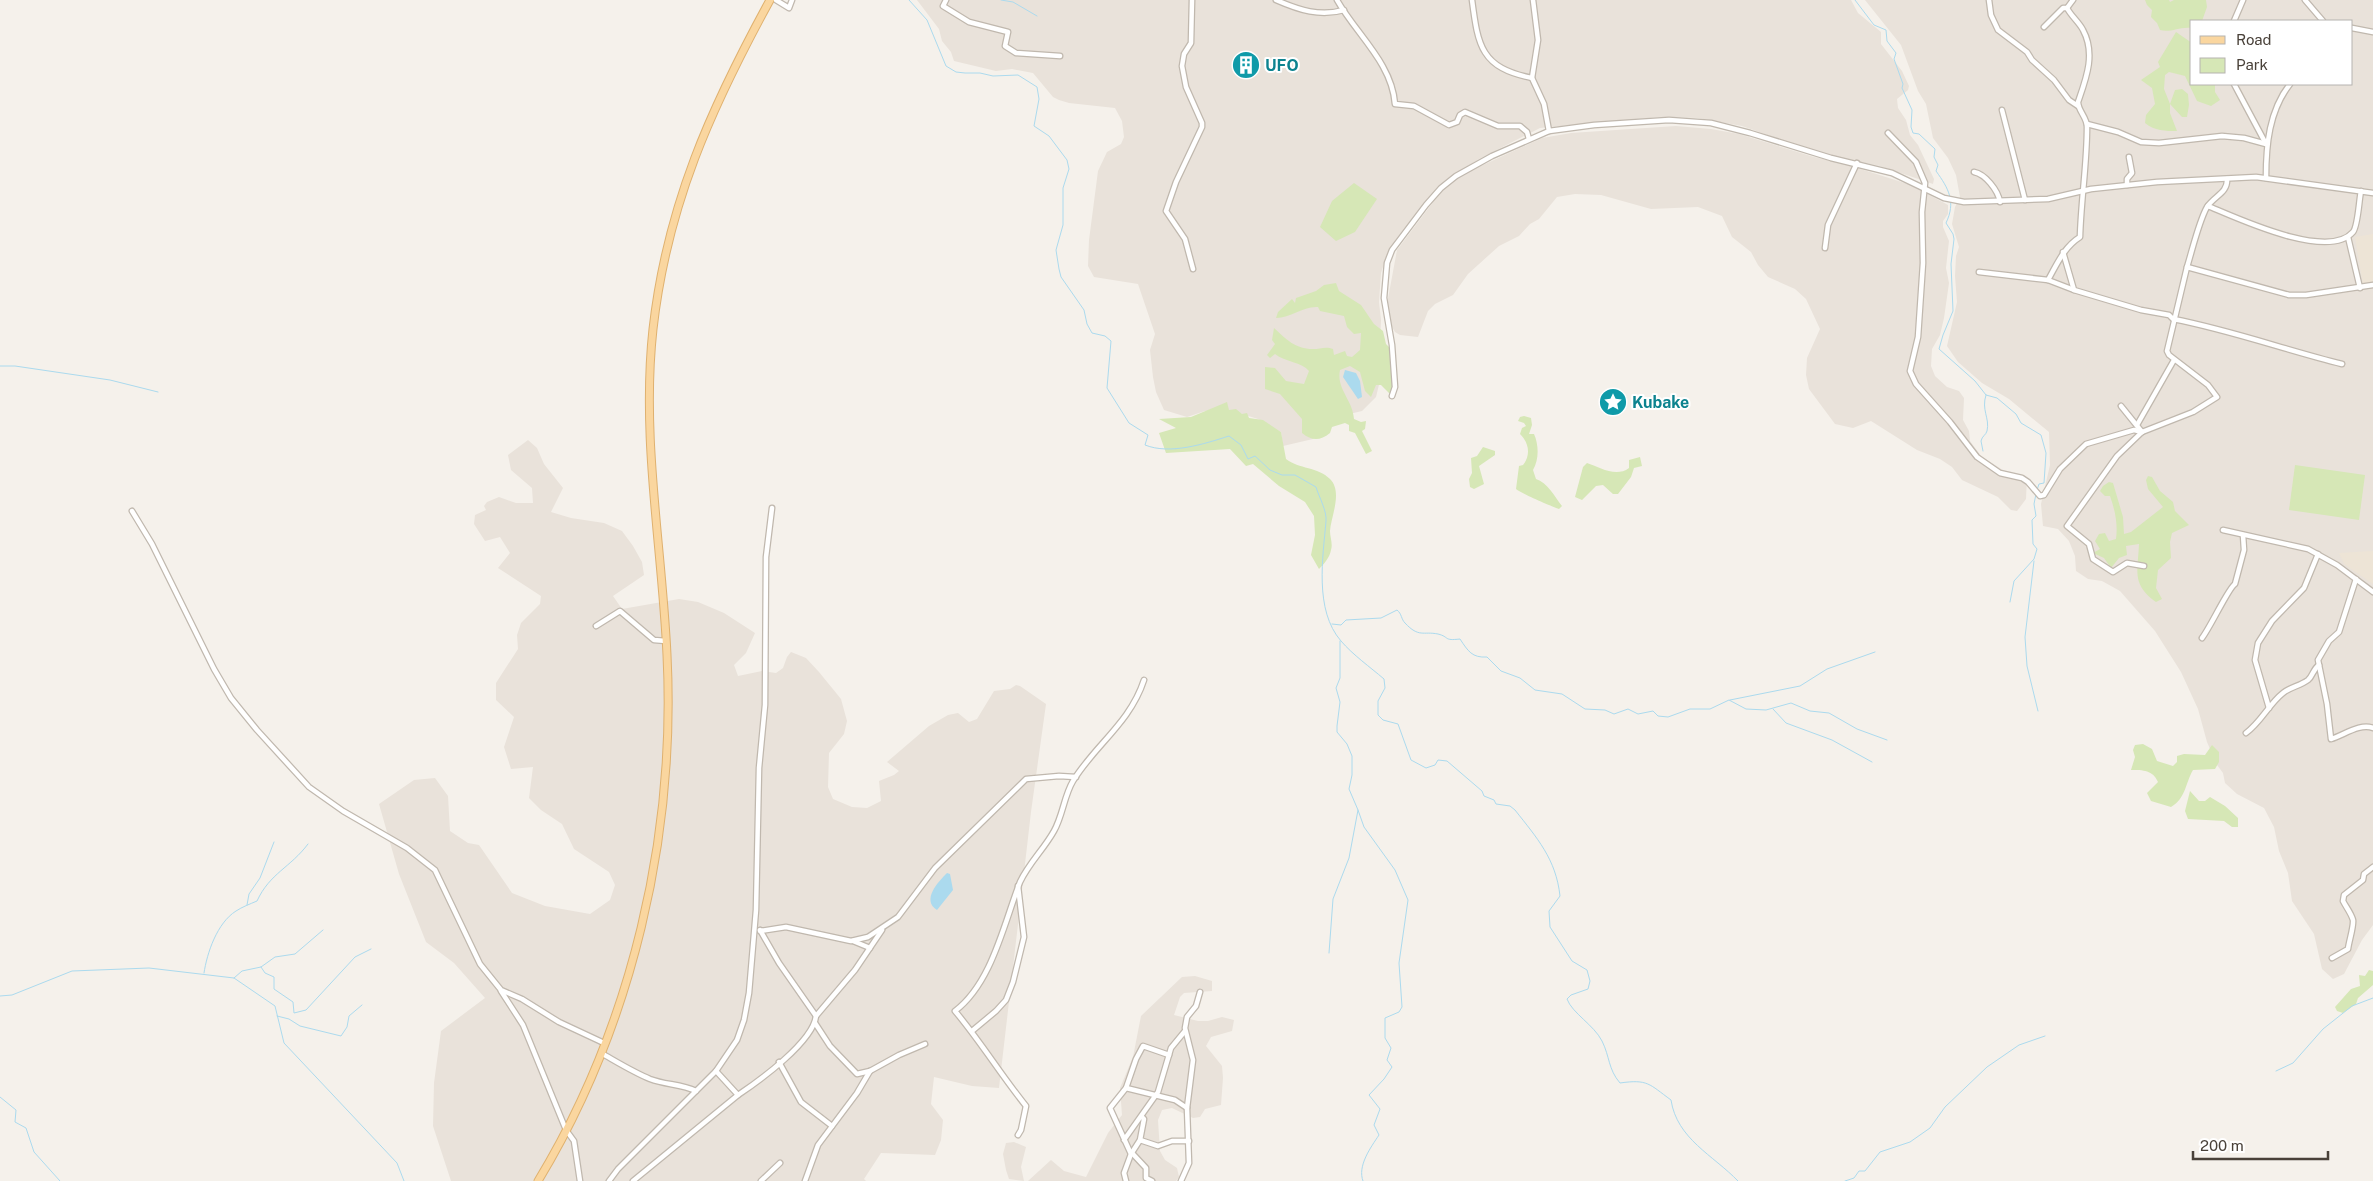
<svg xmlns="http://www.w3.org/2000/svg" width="2373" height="1181" font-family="'Public Sans',sans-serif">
<rect width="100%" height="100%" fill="#f5f1eb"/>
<g fill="#e9e2da" fill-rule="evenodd">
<polygon points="917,0 1851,0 1858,13 1881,32 1881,44 1902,71 1909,86 1908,90 1897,99 1898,108 1906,120 1910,135 1918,145 1934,179 1933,184 1880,166 1819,153 1742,126 1698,118 1660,117 1540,128 1479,159 1450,178 1416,214 1388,252 1381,273 1379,302 1381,320 1380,343 1384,364 1376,397 1362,411 1341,416 1313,439 1283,446 1281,432 1258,419 1229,410 1205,411 1187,417 1164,410 1156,392 1153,377 1150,350 1155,334 1138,284 1094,277 1088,266 1089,240 1098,171 1107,152 1121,144 1124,137 1122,121 1115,108 1069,103 1059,100 1053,97 1033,73 1012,69 996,71 954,61 951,52 942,41 939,29"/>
<path d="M1865 0H2373V925L2362 940 2344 974 2333 979 2322 969 2314 934 2292 901 2288 873 2279 851 2274 827 2264 808 2237 794 2225 783 2223 773 2217 765 2207 742 2198 709 2181 672 2155 631 2120 591 2102 581 2088 579 2076 571 2075 556 2069 541 2058 529 2043 526 2041 504 2050 465 2049 432 2009 399 1982 383 1958 362 1947 346 1957 302 1955 276 1956 256 1959 247 1952 224 1955 207 1960 197 1956 175 1948 158 1933 138 1926 104 1918 91 1901 45ZM2192 21H2352V84H2192Z"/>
<polygon points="1676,126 1711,129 1739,134 1814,157 1848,165 1911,185 1948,205 1948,214 1943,221 1943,227 1949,241 1946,268 1949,283 1944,318 1940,335 1932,349 1931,366 1935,376 1947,387 1959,391 1964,398 1963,420 1969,431 1970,441 1981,456 2009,474 2027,477 2026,499 2017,511 2011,510 1998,497 1962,480 1952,467 1940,459 1917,450 1871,421 1853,428 1835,424 1809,389 1806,375 1807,358 1820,329 1806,299 1795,289 1768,277 1758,265 1751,252 1732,237 1722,216 1698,207 1651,209 1601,195 1575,194 1557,197 1539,219 1530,224 1519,236 1499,246 1468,274 1453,295 1435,304 1428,311 1418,337 1400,335 1395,332 1389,322 1387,304 1397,250 1443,189 1459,176 1542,138 1571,133"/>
<polygon points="528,440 537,448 544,464 563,488 551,512 571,518 604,523 622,531 633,546 642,562 644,575 613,596 622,609 679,599 698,602 724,613 755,633 746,653 734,665 738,676 762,671 776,673 783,668 787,657 791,652 806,658 819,672 841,699 847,721 844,734 829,753 828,787 833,799 852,807 867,808 881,801 879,781 894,775 899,771 887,762 929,726 948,715 958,713 969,722 977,719 994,691 1010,689 1016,685 1020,686 1046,704 1031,812 999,1088 972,1086 934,1077 931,1104 943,1120 941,1140 935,1155 881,1153 864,1179 866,1181 451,1181 433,1126 434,1083 441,1031 485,998 454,963 426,942 399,874 379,804 414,780 435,778 448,796 450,831 468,843 479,845 512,893 545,906 590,914 610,900 615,885 609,872 574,849 562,824 541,810 529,798 533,767 511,769 504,747 514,717 496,700 496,683 518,649 517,635 521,623 540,604 541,596 498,568 510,553 500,537 485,541 474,524 475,515 486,510 484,506 487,502 499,497 516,503 533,503 532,488 511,470 508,455"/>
<polygon points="1195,976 1212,981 1212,991 1184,993 1180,997 1174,1015 1198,1021 1208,1021 1222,1017 1234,1020 1232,1031 1211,1037 1206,1046 1222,1066 1223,1078 1221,1105 1205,1109 1200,1117 1193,1118 1172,1108 1162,1110 1158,1120 1160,1151 1165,1160 1177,1168 1179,1177 1176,1181 1028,1181 1051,1160 1064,1171 1086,1177 1108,1133 1122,1115 1120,1088 1133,1057 1141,1016 1182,977"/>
<polygon points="1014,1142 1026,1147 1021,1167 1024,1181 1009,1179 1006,1170 1003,1154 1006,1143"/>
</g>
<g fill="#ede4d6">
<polygon points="2373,234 2373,283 2363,285 2355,237"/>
<polygon points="2373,551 2373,584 2344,564 2339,553"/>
</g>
<g fill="#d6e7b6">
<path d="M2145 0H2169L2170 2 2174 0H2206L2207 7 2202 21H2192V28C2180 26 2171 33 2160 30L2157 23 2151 17 2152 10 2147 5Z"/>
<path d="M2176 32 2192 43V84H2215V92L2220 100 2211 106 2197 101 2185 76 2169 72 2165 75 2164 89 2170 104 2175 90 2182 89 2188 94 2189 105 2187 117H2182L2170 104V113L2177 131C2165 131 2155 131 2145 123L2146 115 2155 104 2152 88 2141 80 2160 67 2158 62Z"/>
<polygon points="1354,183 1377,199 1355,232 1336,241 1320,227 1332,201"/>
<path d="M1336 283 1339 291 1361 305 1374 324 1383 331 1386 344 1390 348 1394 386 1390 394 1381 385H1376L1371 397 1365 391 1360 372 1350 366 1340 370C1336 389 1353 400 1354 419L1361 422 1366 421 1365 429 1362 431 1372 451 1366 454 1355 433 1349 431V425L1345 423 1332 427 1330 433C1320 441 1312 441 1302 433V419L1280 394 1265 389V367L1275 368 1286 381 1304 384 1309 371C1302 362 1285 362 1275 354L1270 358 1267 355 1275 344 1272 340 1274 328C1286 339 1295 349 1313 349 1320 349 1326 346 1333 349L1334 355 1345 351 1347 356 1352 357 1360 350 1361 333 1354 334 1347 327 1344 316 1320 311 1318 307C1303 306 1291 318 1276 318L1278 312 1292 299 1295 303 1296 298 1316 291 1324 285Z"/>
<path d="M1227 402 1229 410 1236 409 1242 414 1247 413 1249 418 1263 420 1281 432 1286 459C1299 469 1318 467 1330 479 1343 492 1331 516 1330 531 1330 537 1333 544 1331 550 1330 557 1324 564 1319 569L1311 555 1315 535 1314 516 1305 502 1279 486 1253 464 1246 466 1230 449 1166 453 1159 433 1176 428 1159 419 1191 417Z"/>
<path d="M1524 416 1531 418 1532 425 1529 434H1534C1539 445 1539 460 1533 470L1536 479C1547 482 1555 497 1562 506L1559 509C1551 506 1522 494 1516 489L1519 466 1523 465C1531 455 1529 443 1520 434L1522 428 1526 426 1524 423 1518 421 1520 417Z"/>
<polygon points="1483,447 1495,451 1495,455 1479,466 1484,484 1474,489 1470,487 1469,479 1472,473 1471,458 1477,456"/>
<path d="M1640 457 1642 466 1634 468 1631 477 1618 494H1613L1603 485 1596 486 1582 500 1575 497 1583 467 1587 463C1599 467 1616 478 1629 468V460Z"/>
<polygon points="2295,465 2365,475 2359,520 2289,510"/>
<path d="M2148 476 2152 477 2160 491 2173 502 2175 511 2189 525 2172 533 2170 542 2171 558 2158 570 2156 588 2162 599 2156 602C2131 584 2138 571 2139 544L2126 546 2127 555 2119 558 2111 568 2104 558 2093 553 2100 549 2095 541 2099 534 2105 533 2109 541 2116 539C2118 524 2115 510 2110 496H2105L2100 491 2103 486 2109 482 2113 483 2123 517 2124 534 2131 532 2163 507 2148 489 2146 480Z"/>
<path d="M2143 744 2152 749 2157 761 2173 766 2177 762V756L2184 754 2205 755 2212 745 2219 752V762L2215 769 2193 770C2185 784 2186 798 2171 807L2151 801 2147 793 2158 782C2153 770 2143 770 2131 770L2135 757 2133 750 2135 745Z"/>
<polygon points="2190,791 2199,801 2205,801 2210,797 2225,806 2238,818 2238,827 2232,827 2224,821 2188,819 2185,811"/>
<polygon points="2369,970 2373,971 2373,985 2358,998 2356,1004 2343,1013 2337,1011 2335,1007 2351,989 2360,986 2359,975 2365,976"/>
</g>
<g fill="#abdaee">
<polygon points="1345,370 1356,373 1360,381 1362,397 1358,399 1343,377"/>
<path d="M947 873 950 874 953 890 937 910C921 900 938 882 947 873Z"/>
</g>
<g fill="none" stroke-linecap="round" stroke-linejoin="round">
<g stroke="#abdaee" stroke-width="1">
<path d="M909 0 927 20 946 66 956 72 965 73H980L993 76 1018 75 1037 87 1039 99 1034 126 1049 136 1067 160 1069 169 1063 188V225L1056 250 1059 269 1061 277 1084 310 1087 324 1092 333 1105 336 1111 341 1107 388 1129 423 1148 435 1145 445C1170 455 1204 444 1229 436L1241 445 1248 459 1255 456 1270 470 1282 475H1295L1316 487C1319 497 1327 511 1326 521 1323 557 1314 610 1341 641 1353 655 1370 667 1384 679L1385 688 1378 701V715L1383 720 1398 724 1411 760 1426 768 1435 765 1438 760 1447 761 1482 791 1484 796 1494 800 1496 804 1510 806 1515 810C1537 838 1556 859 1560 896L1549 911 1550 927 1572 961 1587 970 1590 981 1588 989 1571 995 1567 999C1572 1013 1594 1025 1602 1041 1610 1057 1608 1069 1620 1083 1648 1079 1649 1084 1671 1100 1677 1139 1713 1155 1738 1181"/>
<polyline points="1001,0 1013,2 1037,16"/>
<path d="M1855 0 1874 25 1886 30 1887 41 1896 53 1894 59 1903 84 1902 88 1912 110 1911 127 1913 133 1919 134 1935 149 1934 157 1938 165 1936 171C1949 189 1956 202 1946 223L1953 234 1954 239 1951 264 1953 311 1943 335 1939 349 1975 381 1986 395 1997 398 2016 414 2021 423 2041 435 2046 453 2044 483 2039 484 2037 490"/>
<polyline points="0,366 15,366 110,380 158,392"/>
<path d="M1983 451 1981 441C1982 436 1986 435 1987 431 1990 418 1981 410 1986 395"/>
<polyline points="2034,561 2025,637 2027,666 2038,711"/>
<polyline points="2010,602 2014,581 2034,559 2037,549 2033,544 2032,520 2036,516 2034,504 2036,494"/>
<path d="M1332 624 1341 625 1346 620 1381 618 1397 610C1402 614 1401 619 1405 623 1419 638 1423 631 1438 634 1450 637 1443 641 1460 639 1468 651 1472 658 1487 657L1501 671 1520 678 1535 690 1562 694 1585 709 1605 710 1614 714 1628 709 1638 714 1653 711 1658 716 1668 717 1690 709H1710L1729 700 1746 709 1766 710 1791 703 1810 711 1829 713 1857 729 1887 740"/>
<polyline points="1730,700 1800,686 1827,669 1875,652"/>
<polyline points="1773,709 1786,723 1832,740 1872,762"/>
<path d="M1358 810 1364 827 1395 870 1408 900 1399 963 1402 1007 1399 1012 1385 1018V1038L1391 1048 1387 1060 1392 1067 1384 1079 1369 1095 1380 1109 1374 1125 1379 1135C1371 1147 1357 1166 1363 1181"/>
<polyline points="247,905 249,894 260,878 274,842"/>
<polyline points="1329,953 1333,899 1349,858 1358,810 1349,789 1352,775 1352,756 1347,744 1337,732 1337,726 1340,702 1336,688 1340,678 1340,641"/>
<polyline points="261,967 265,973 274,977 274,989 293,1002 294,1013 306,1010 355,957 371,949"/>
<path d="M204 973C207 953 217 923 236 911 242 907 250 904 257 901 270 873 290 868 308 844"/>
<polyline points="234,978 242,971 261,967 275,957 295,954 323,930"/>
<polyline points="0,996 12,995 72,971 149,968 234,978 275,1006 284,1043 397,1163 404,1181"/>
<polyline points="277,1016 289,1019 300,1026 341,1036 347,1027 349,1016 362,1005"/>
<polyline points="2276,1071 2293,1063 2323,1029 2352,1006 2373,998"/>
<polyline points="0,1097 16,1110 15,1122 26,1128 34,1152 60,1181"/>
<polyline points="1845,1181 1854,1178 1859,1171 1865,1171 1880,1152 1910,1142 1930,1128 1945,1107 1987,1067 2019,1045 2045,1036"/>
</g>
<defs>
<g id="street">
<polyline points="776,0 789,8 792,0"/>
<polyline points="946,0 943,6 969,22 1008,32 1005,46 1016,53 1060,56"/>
<polyline points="1192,0 1191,43 1184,54 1182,66 1186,87 1202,123 1202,127 1176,182 1166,211 1185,239 1193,269"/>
<path d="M1276 0C1299 10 1320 17 1344 10"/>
<path d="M1337 0C1356 34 1392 63 1395 104L1414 106 1449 125 1457 122 1460 115 1465 112 1498 126H1520L1527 132 1529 139"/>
<path d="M1472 0C1478 46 1481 68 1532 78"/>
<polyline points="1533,0 1538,40 1532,78 1544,104 1549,131"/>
<polyline points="1989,0 1991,15 1998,30 2027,52 2032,60 2054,80 2069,100 2078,106"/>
<polyline points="2305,0 2323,21"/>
<polyline points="2234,21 2243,0"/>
<polyline points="2044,27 2063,8 2067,8 2073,0"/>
<polyline points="2352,28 2373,32"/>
<polyline points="2234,84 2266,144"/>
<polyline points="2002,110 2025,200"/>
<polyline points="2087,124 2118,132 2141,142 2159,143 2222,136 2244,138 2266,144"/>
<polyline points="1888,133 1916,162 1925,183 1922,212 1923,263 1918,337 1910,371 1916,384 1950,422 1977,457 2000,473 2022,478 2028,482 2040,496 2044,495 2060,469 2086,444 2134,430 2142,432"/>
<path d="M1974 172C1985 174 1998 190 2000 202"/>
<path d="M2266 178C2266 145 2269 111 2290 84"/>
<polyline points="2127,185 2127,179 2132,173 2129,157"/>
<path d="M2208 206C2237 218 2328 261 2353 232 2358 226 2359 200 2361 191"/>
<polyline points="2348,237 2360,288"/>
<polyline points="1825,248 1828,225 1857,163"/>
<path d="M2063 252 2074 290 2141 310 2169 315 2173 319C2231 330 2285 350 2342 364"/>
<path d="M2187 267C2192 251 2199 221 2207 207 2214 196 2228 193 2227 179"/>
<polyline points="1979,272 2048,280 2074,290"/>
<path d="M2048 280C2057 264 2064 247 2080 237 2081 200 2087 164 2087 127 2087 117 2078 111 2078 102 2086 79 2096 54 2083 30 2079 22 2071 16 2067 8"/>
<polyline points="1392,396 1395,387 1392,345 1384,298 1387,263 1392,250 1426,205 1441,188 1456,176 1492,156 1549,131 1594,125 1669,120 1711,123 1750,133 1831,158 1892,173 1944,198 1964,202 2048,199 2091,189 2157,182 2256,177 2373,193"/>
<polyline points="2121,406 2142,432"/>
<polyline points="2137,425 2174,360"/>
<polyline points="132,511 152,544 214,669 231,698 257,730 309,787 343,811 407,848 435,870 480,964 501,990 522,999 559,1022 604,1043"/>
<polyline points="2223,530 2308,549 2337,565 2373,592"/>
<polyline points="2144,566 2127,563 2113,572 2093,559 2089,544 2067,526 2117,456 2142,432 2193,412 2217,397 2208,385 2169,355 2167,351 2187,267 2289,295 2306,295 2373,285"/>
<path d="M2356 579 2339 632 2329 641 2318 660 2327 704 2331 739C2344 735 2360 723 2373 728"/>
<polyline points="596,626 620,611 654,640 666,641"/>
<path d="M2202 638C2210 628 2229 587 2235 584L2244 550 2243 535"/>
<polyline points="2269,708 2255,660 2258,643 2272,621 2304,588 2318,554"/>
<path d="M2246 733C2261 722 2269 704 2283 693 2290 687 2300 686 2308 680 2313 676 2313 669 2319 665"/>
<polyline points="760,931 786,927 851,941 868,937 898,917 935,868 1026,779 1059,776 1076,777"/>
<polyline points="853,941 870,948"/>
<path d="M2332 958 2348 949C2349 941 2354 926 2353 920 2351 913 2346 907 2343 901L2344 895 2363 880 2364 874 2373 867"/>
<polyline points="501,991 523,1025 566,1130 574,1141 580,1181"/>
<polyline points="816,1016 855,970 882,930"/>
<polyline points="815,1023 830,1046 857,1074 870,1071 899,1055 925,1044"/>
<polyline points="972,1031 996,1011 1006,1000 1013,982 1024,937 1018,886"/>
<path d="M601 1053C617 1062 633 1072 650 1079 666 1085 681 1084 696 1091"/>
<polyline points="779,1062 801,1102 832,1126"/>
<path d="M716 1071 738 1095C759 1081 813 1042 816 1016L779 963 760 930"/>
<polyline points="1126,1088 1175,1100 1187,1108"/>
<path d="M1018 1135 1021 1130 1026 1106C1001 1075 981 1042 955 1011 992 983 1004 923 1020 882 1029 863 1044 849 1054 831 1063 815 1064 796 1073 781 1095 745 1130 723 1144 680"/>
<polyline points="1124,1140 1158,1092 1171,1048 1185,1031"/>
<polyline points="1140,1140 1158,1146 1172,1141 1189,1141"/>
<polyline points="1132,1153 1146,1168 1146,1178 1152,1181"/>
<polyline points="1131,1154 1140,1140 1144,1119 1142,1117"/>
<polyline points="609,1181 618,1169 716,1071 737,1040 744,1020 749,993 756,910 759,768 765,705 766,557 772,508"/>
<polyline points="633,1181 738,1095"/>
<polyline points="761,1181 780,1163"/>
<polyline points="805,1181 818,1145 857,1093 870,1071"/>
<polyline points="1126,1181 1124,1173 1131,1154 1110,1108 1126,1088 1136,1059 1143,1046 1169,1055"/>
<polyline points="1181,1181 1189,1163 1187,1108 1193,1060 1185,1028 1187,1017 1196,1006 1200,992"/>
</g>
<path id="primary" d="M538 1181C632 1026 676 836 667 655 662 546 641 438 653 329 667 205 711 108 770 0"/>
</defs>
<use href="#street" stroke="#c0b8ae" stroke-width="7"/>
<use href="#primary" stroke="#dfb16f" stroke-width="9"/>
<use href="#street" stroke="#fff" stroke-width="4.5"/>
<use href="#primary" stroke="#fad69f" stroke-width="7"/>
</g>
<defs>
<symbol id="building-disc" viewBox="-11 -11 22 22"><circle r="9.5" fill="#0f9aa8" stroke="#fff"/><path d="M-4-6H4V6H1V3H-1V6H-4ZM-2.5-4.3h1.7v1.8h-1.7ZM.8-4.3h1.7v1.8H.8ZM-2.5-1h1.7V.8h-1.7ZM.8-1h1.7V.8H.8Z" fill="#fff"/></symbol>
<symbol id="sight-disc" viewBox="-11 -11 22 22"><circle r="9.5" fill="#0f9aa8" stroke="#fff"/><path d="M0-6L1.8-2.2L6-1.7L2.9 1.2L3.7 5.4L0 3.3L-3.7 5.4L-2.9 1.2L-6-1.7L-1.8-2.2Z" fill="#fff"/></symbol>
</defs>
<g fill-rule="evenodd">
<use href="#building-disc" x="1230" y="49" width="32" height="32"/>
<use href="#sight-disc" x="1597" y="386" width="32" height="32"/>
</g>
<g text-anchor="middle" stroke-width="4" stroke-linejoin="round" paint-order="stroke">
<g font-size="16" font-weight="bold" fill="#0d838f" stroke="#fff" text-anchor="start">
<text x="1265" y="71">UFO</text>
<text x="1632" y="408">Kubake</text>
</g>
</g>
<rect x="2190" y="20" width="162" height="65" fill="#ffffff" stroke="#b6b3b0"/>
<rect x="2200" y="36" width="25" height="8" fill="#fad69f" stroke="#b6b3b0"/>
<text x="2236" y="45" font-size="15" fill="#494139">Road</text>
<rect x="2200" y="58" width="25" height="15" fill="#d6e7b6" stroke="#b6b3b0"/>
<text x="2236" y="70" font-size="15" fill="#494139">Park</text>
<path d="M2193 1151v8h135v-8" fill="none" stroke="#494139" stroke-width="2.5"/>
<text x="2200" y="1151" font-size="15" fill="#494139" stroke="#ffffff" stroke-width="4" paint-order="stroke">200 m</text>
</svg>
